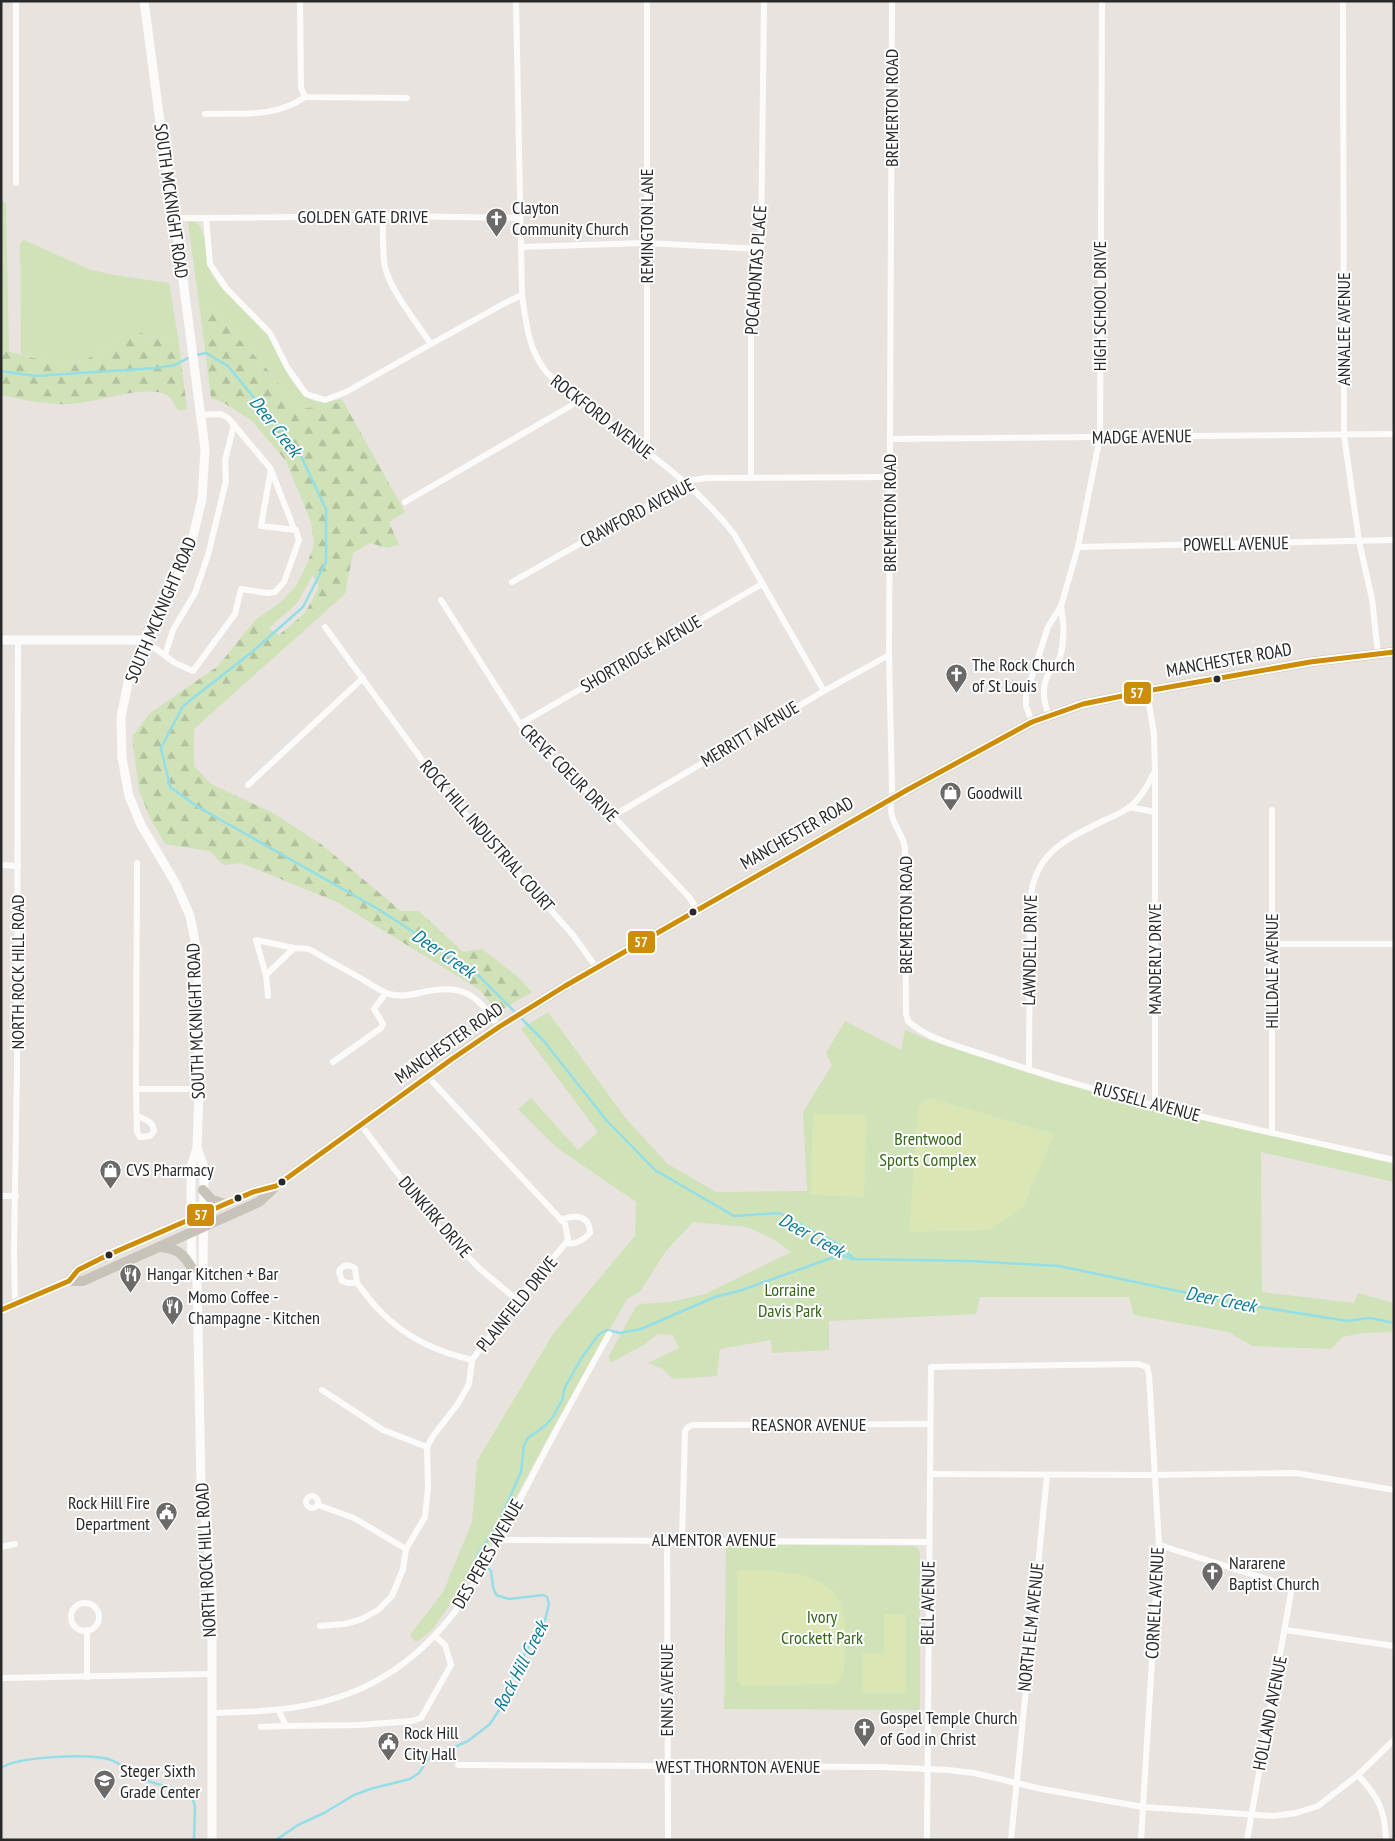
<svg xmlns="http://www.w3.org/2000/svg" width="1395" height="1841" font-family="'PT Sans Narrow',sans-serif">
<defs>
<pattern id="forest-firs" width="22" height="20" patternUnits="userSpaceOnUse" patternTransform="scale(1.25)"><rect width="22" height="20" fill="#d0e2b8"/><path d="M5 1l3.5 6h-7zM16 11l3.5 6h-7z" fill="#b3c29e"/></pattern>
</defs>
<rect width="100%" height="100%" fill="#e8e3de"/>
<g fill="#d0e2b8">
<polygon points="1,199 6,204 9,351 1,350"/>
<path d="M188 222H195C208 229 204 260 212 275 222 293 251 313 265 331 282 352 284 381 308 398 318 405 330 402 341 399L343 401 324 406 299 409 267 369 212 310 200 311Z"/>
<polygon points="24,240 88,269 114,275 169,283 178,337 155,338 131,330 119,334 113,347 89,358 64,365 21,354 20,243"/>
<polygon points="307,564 313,575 297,603 269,628 256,619 280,603 296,586"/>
<polygon points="548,1012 627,1120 668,1164 716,1192 807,1191 803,1112 832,1065 826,1053 845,1021 901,1050 905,1030 931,1041 1056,1082 1394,1164 1394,1182 1261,1152 1262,1292 1354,1303 1358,1293 1394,1303 1394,1332 1363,1333 1342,1337 1331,1349 1252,1346 1229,1332 1134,1315 1129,1297 980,1297 976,1314 829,1321 829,1350 772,1353 771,1340 720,1349 717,1376 673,1379 663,1369 648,1363 679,1348 673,1335 658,1334 644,1345 610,1363 609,1356 635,1308 640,1304 670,1302 705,1294 791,1252 775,1240 747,1227 693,1222 666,1251 640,1292 627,1299 551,1432 497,1532 469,1578 431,1631 416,1642 410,1635 443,1592 472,1522 477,1461 553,1334 635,1236 636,1202 556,1147 518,1109 531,1098 578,1150 598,1132 521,1029"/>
<polygon points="726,1544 913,1546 918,1548 920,1553 920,1710 724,1709"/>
</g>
<g fill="url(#forest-firs)">
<polygon points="212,310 267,369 299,409 324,406 343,401 405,512 389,522 399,545 387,548 370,543 353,553 345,594 194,729 194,766 211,784 273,813 321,844 401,911 419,911 463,952 482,949 518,977 532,992 500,1011 496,1010 480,990 337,902 241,863 224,865 209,851 165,844 150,818 139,790 132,737 149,714 218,666 256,619 279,635 305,613 319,587 307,564 314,544 311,522 286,461 252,421 224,403 211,398 200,311"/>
<path d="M131 329 155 338 178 337 187 409 181 411 176 408C174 403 172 398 167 395 147 384 94 403 71 404 48 405 24 400 1 395V350L64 365 89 358 113 347 119 334Z"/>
</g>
<g fill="#dbe6b5">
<polygon points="928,1099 935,1099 1054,1134 1024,1206 990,1230 909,1232 918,1107 922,1102"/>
<polygon points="813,1114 867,1115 864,1197 810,1195"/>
<path d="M737 1570C770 1571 832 1568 842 1609 846 1620 845 1632 845 1644 845 1658 847 1673 836 1684L741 1686 737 1680Z"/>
<polygon points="884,1614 906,1614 906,1693 862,1693 862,1653 884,1653"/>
</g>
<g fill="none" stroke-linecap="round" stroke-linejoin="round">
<g stroke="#94dee8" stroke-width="2.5">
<polyline points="1,371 35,376 157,368 175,365 192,356 206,353 228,366 300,454 326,509 326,562 303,607 252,652 183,706 161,748 170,787 198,807 378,909 475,972 516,1013"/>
<polyline points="520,1017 543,1040 607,1121 655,1170 734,1216 779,1213 838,1244 854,1259 970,1261 1059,1266 1235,1303 1347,1321 1370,1318 1394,1323"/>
<path d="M1 1768C18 1756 88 1754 108 1759 122 1763 132 1774 145 1780 161 1786 179 1788 192 1798L195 1806 194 1840"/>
<polyline points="276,1840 298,1825 324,1813 354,1795 370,1789 410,1779 419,1773 428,1759 468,1741 490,1724 501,1707 515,1670 545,1620 549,1604 547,1597 543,1595 509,1599 496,1595 493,1587 491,1571 478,1557 478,1554 497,1526 521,1472 524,1445 528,1438 546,1425 553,1417 562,1400 565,1387 581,1359 599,1334 607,1330 620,1333 641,1329 715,1297 742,1290 840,1255 853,1259"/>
</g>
<g stroke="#fcfbfa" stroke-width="6">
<polyline points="300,1 301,88 305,97 407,98"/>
<path d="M516 1 522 295C526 321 528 349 545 370 548 375 554 379 559 383 574 397 590 409 606 421 652 455 699 489 734 534L824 691"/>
<path d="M892 1 889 655 892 790C892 797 890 804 891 811 892 824 903 834 905 848L906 1014 908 1021C928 1040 965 1048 991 1057 1122 1102 1259 1130 1394 1160"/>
<polyline points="1343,1 1344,435 1359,541 1372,599 1378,654"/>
<path d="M205 114C240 113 275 118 305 97"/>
<polyline points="16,183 16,1"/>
<path d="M383 216C383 233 382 250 385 267 390 290 417 323 431 344"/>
<polyline points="175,218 206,218 210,264 226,288 270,333 287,367 306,394 325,400 346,392 431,344 505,303 522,295"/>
<polyline points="206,218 383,216 520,218"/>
<polyline points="521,247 646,243 761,249"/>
<polyline points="891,439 1394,434"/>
<polyline points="647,451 647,1"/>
<polyline points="272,472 294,529"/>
<polyline points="751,478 751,289 761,249 764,1"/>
<polyline points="405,502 579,401"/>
<polyline points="1078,547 1394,540"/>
<polyline points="512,582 693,480 706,478 891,477"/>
<polyline points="441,600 520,724 544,752 613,816 689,897 697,909"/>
<polyline points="325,627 443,789 573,935 596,967"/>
<polyline points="144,640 175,663 193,671 235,614 241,589 268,593 275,592 284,582 299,540 296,530 261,526 271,469 228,418 221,414 200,415"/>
<polyline points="165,655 173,630 195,593 208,555 226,481 225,461 234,424"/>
<polyline points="1147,691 1154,735 1155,770 1155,1105"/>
<path d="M1049 715C1043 701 1041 687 1049 673 1052 667 1057 664 1060 657 1065 639 1064 624 1061 606"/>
<polyline points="1032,722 1026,706 1026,695 1048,627 1061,606 1078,547 1100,437 1102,1"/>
<polyline points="520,724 762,584"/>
<polyline points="248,785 363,678"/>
<polyline points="1129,807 1155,812"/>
<polyline points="1272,810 1272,1133"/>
<polyline points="613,816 824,691 889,655"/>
<polyline points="137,863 136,1089 199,1089"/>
<polyline points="1,865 18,866"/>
<polyline points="1273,944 1394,944"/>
<path d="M266 975 294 948 309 949C326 959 344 969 362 979 370 984 380 991 389 994 401 997 411 995 423 992 464 983 477 995 499 1027"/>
<polyline points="268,996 266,975 256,940 294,948"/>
<polyline points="333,1062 381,1028 383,1024 374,1009 386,993"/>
<path d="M1029 1070 1030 902C1034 852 1065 840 1105 820 1114 816 1124 812 1132 805 1142 796 1148 786 1153 774"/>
<path d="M136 1089 137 1132 140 1137 150 1136 154 1131C153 1121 146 1120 137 1116"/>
<polyline points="361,1125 436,1224 480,1269 517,1300"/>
<polyline points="1,1196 16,1196"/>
<path d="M561 1220C575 1214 590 1215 590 1233 583 1240 576 1245 566 1243"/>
<path d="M357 1283 355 1268C348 1264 342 1264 339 1272L342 1281 348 1283H357C364 1292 371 1302 379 1310 406 1338 435 1351 472 1360"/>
<polyline points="15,1305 14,1250 17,1070 18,640"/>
<polyline points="322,1390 383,1430 427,1447"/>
<polyline points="930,1474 1155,1475 1296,1473 1394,1490"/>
<circle cx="312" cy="1502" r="6"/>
<polyline points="318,1505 354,1518 406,1549"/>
<polyline points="498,1540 929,1542"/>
<polyline points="667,1540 668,1840"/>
<polyline points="682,1540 685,1431 688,1427 693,1425 930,1424"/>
<polyline points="1159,1545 1292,1587 1247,1840"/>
<polyline points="1,1547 15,1544"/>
<circle cx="85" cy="1617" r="14"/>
<polyline points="320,1626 345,1624 362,1619 378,1610 392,1596 403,1569 406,1549 425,1517 428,1488 427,1447 433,1436 457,1405 469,1384 472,1360 517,1300 566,1243 568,1239 565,1224 428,1077"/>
<polyline points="1286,1630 1394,1646"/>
<polyline points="87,1677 87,1630"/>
<polyline points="1,1678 211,1674"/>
<polyline points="279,1711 286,1726 359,1725 412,1721 421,1718 451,1665 445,1645 435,1636"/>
<path d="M211 1713C271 1712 330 1709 383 1677 459 1632 491 1555 530 1480 555 1431 582 1383 609 1334"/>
<polyline points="261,1727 286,1726"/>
<polyline points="458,1765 882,1767 948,1770 974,1773 1042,1789 1143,1807 1273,1816 1296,1813 1318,1806 1358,1775 1394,1740"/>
<path d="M1358 1775C1378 1797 1385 1809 1386 1840"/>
<polyline points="927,1840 931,1367 1138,1364 1147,1367 1149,1375 1159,1545 1141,1840"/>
<polyline points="1011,1840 1047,1475"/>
</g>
<g stroke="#fcfbfa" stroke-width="9">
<polyline points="144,1 162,137 175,218 205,449 202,499 191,545 177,578 144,640 129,678 121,717 122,758 129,796 141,825 176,884 190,916 197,952 199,1089 197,1148 191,1167 191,1208 192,1268 197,1281 201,1484 210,1565 212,1593 212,1840"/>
<polyline points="1,640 144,640"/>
<polyline points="197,1148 204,1167 203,1268 197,1281"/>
</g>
<g stroke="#c8c3b9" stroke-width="10">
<polyline points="203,1190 212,1200 225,1204"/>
<path d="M160 1247C179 1249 182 1253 192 1268"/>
<polyline points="69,1281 83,1281 259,1202 276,1186 452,1059 499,1027 565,986 907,790 1032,722 1083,704 1147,691 1310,662 1394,652"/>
<polyline points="1,1310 69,1281 78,1270 108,1255 253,1192 274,1187"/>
</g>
<defs>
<polyline id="bus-1" points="1,1310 69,1281 78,1270 108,1255 253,1192 276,1186 452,1059 499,1027 565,986 907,790 1032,722 1083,704 1147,691 1310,662 1394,652"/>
</defs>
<use href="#bus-1" stroke="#fff" stroke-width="9"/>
<use href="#bus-1" stroke="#ce8d08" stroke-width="5"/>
</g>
<defs>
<symbol id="church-pin" viewBox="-11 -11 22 30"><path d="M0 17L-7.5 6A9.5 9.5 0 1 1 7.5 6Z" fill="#6c6a68" stroke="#fff"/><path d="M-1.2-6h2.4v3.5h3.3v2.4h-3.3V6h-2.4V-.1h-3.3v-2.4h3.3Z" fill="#fff"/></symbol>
<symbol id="shop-pin" viewBox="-11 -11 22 30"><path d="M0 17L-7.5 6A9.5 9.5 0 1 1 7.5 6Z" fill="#6c6a68" stroke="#fff"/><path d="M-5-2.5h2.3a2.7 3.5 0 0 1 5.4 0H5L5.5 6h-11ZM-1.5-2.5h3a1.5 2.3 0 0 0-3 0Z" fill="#fff"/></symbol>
<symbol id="restaurant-pin" viewBox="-11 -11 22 30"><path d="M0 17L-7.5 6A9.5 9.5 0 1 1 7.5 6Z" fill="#6c6a68" stroke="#fff"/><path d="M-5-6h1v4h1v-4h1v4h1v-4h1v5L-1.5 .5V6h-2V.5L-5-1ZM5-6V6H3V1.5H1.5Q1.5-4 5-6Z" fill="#fff"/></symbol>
<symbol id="civic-pin" viewBox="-11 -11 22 30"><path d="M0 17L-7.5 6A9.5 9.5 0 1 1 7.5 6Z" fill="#6c6a68" stroke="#fff"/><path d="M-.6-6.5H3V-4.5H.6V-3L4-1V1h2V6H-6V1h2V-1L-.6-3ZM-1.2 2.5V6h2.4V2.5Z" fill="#fff"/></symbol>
<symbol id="school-pin" viewBox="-11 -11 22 30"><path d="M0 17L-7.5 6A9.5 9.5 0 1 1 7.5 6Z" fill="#6c6a68" stroke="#fff"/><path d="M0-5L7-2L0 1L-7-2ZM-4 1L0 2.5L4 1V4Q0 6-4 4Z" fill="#fff"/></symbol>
</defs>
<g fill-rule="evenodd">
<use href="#church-pin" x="484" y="206" width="25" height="34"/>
<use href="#church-pin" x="944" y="662" width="25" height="34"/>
<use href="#shop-pin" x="938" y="780" width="25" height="34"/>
<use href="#shop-pin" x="98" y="1158" width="25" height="34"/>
<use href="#restaurant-pin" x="118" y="1262" width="25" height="34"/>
<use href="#restaurant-pin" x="160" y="1294" width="25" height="34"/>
<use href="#civic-pin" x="154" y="1500" width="25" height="34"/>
<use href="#church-pin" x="1200" y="1560" width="25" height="34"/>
<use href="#church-pin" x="852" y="1716" width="25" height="34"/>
<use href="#civic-pin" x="376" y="1730" width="25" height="34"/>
<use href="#school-pin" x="92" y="1768" width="25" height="34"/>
</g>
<g fill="#292929" stroke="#fff" stroke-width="2">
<circle cx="1217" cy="679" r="4.5"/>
<circle cx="693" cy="912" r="4.5"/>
<circle cx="282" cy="1182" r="4.5"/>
<circle cx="238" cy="1198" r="4.5"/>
<circle cx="109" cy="1255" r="4.5"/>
</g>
<g text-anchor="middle" stroke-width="4" stroke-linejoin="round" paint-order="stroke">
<g font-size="18" fill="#292929" stroke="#fff">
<text transform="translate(892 108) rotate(-90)" y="6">BREMERTON ROAD</text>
<text transform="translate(171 201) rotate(82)" y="6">SOUTH MCKNIGHT ROAD</text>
<text x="363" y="223">GOLDEN GATE DRIVE</text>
<text transform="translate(647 226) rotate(-90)" y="6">REMINGTON LANE</text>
<text transform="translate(756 270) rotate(-86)" y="6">POCAHONTAS PLACE</text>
<text transform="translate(1100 306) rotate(-90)" y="6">HIGH SCHOOL DRIVE</text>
<text transform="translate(1344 329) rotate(-90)" y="6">ANNALEE AVENUE</text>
<text transform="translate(602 417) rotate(38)" y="6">ROCKFORD AVENUE</text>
<text transform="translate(1142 437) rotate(-1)" y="6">MADGE AVENUE</text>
<text transform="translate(637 513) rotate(-28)" y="6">CRAWFORD AVENUE</text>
<text transform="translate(890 513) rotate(-90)" y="6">BREMERTON ROAD</text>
<text transform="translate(1236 544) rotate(-1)" y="6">POWELL AVENUE</text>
<text transform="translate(161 610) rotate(-67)" y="6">SOUTH MCKNIGHT ROAD</text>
<text transform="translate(641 654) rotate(-30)" y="6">SHORTRIDGE AVENUE</text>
<text transform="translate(1229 660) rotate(-10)" y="6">MANCHESTER ROAD</text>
<text transform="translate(750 734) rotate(-31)" y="6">MERRITT AVENUE</text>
<text transform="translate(569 773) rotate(45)" y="6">CREVE COEUR DRIVE</text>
<text transform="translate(797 833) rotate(-30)" y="6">MANCHESTER ROAD</text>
<text transform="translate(487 836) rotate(49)" y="6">ROCK HILL INDUSTRIAL COURT</text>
<text transform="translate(906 915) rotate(-90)" y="6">BREMERTON ROAD</text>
<text transform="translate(1030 950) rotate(-89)" y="6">LAWNDELL DRIVE</text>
<text transform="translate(1155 959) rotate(-90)" y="6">MANDERLY DRIVE</text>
<text transform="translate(1272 971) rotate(-90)" y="6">HILLDALE AVENUE</text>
<text transform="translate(18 972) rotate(-90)" y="6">NORTH ROCK HILL ROAD</text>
<text transform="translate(196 1021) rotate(-92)" y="6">SOUTH MCKNIGHT ROAD</text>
<text transform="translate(449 1043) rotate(-35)" y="6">MANCHESTER ROAD</text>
<text transform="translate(1147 1102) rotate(15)" y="6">RUSSELL AVENUE</text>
<text transform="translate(435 1217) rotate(49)" y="6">DUNKIRK DRIVE</text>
<text transform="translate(517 1304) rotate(-51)" y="6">PLAINFIELD DRIVE</text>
<text x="809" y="1431">REASNOR AVENUE</text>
<text x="714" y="1546">ALMENTOR AVENUE</text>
<text transform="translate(488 1554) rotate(-60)" y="6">DES PERES AVENUE</text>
<text transform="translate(206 1560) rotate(-93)" y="6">NORTH ROCK HILL ROAD</text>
<text transform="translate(928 1603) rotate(-89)" y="6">BELL AVENUE</text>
<text transform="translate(1155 1603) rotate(-87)" y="6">CORNELL AVENUE</text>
<text transform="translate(1031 1627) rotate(-84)" y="6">NORTH ELM AVENUE</text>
<text transform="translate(667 1690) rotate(-90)" y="6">ENNIS AVENUE</text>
<text transform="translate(1270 1713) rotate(-79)" y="6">HOLLAND AVENUE</text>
<text x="738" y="1773">WEST THORNTON AVENUE</text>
</g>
<g font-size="18" fill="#292929" stroke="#fff" text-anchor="start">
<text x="512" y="214">Clayton<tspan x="512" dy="21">Community Church</tspan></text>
<text x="972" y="671">The Rock Church<tspan x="972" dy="21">of St Louis</tspan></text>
<text x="967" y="799">Goodwill</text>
<text x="126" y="1176">CVS Pharmacy</text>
<text x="147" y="1280">Hangar Kitchen + Bar</text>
<text x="188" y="1303">Momo Coffee -<tspan x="188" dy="21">Champagne - Kitchen</tspan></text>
<text x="150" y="1509" text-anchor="end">Rock Hill Fire<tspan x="150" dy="21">Department</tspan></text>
<text x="1229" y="1569">Nararene<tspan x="1229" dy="21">Baptist Church</tspan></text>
<text x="880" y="1724">Gospel Temple Church<tspan x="880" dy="21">of God in Christ</tspan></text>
<text x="404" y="1739">Rock Hill<tspan x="404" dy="21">City Hall</tspan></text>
<text x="120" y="1777">Steger Sixth<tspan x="120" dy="21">Grade Center</tspan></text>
</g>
<g font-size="18" fill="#35651b" stroke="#fff">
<text x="928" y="1145">Brentwood<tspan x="928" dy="21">Sports Complex</tspan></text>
<text x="790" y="1296">Lorraine<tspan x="790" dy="21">Davis Park</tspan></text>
<text x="822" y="1623">Ivory<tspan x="822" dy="21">Crockett Park</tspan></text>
</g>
<g font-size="19" font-style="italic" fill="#107b97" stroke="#fff">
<text transform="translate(276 426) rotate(52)" y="7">Deer Creek</text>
<text transform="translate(444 953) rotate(34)" y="7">Deer Creek</text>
<text transform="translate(812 1235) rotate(29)" y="7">Deer Creek</text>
<text transform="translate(1221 1299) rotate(11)" y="7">Deer Creek</text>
<text transform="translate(520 1666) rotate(-63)" y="7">Rock Hill Creek</text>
</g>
</g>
<g stroke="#fff" stroke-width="2">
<rect x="1123" y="681" width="29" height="24" rx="5" fill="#ce8d08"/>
<rect x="627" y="930" width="29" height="24" rx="5" fill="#ce8d08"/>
<rect x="186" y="1203" width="29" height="24" rx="5" fill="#ce8d08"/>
</g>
<g font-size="14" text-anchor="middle" font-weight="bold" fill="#fff">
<text x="1137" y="698">57</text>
<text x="641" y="947">57</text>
<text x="201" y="1220">57</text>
</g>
<rect width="1395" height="1841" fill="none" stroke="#292929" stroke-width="5"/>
</svg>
